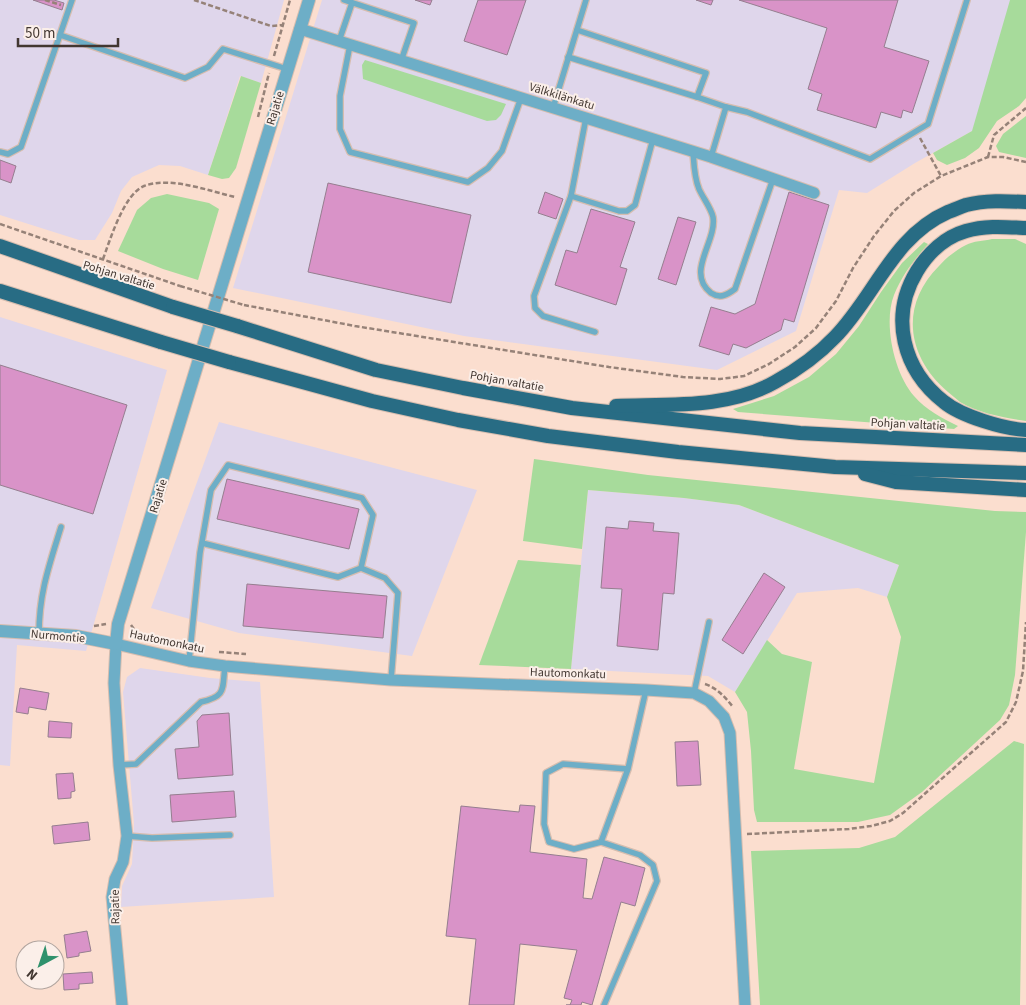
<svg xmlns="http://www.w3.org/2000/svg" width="1026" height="1005" font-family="'Source Sans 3',sans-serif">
<rect width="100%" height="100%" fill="#fbdecf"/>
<g fill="#dfd6eb">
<polygon points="0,0 284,0 261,83 240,76 208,175 180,166 159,165 132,177 121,191 112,213 95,240 79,240 0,215"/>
<polygon points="322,0 1026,0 988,122 915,163 867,193 839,190 796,331 717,370 464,336 233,288"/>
<polygon points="0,317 167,370 86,651 17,645 10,766 0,765"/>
<polygon points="219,422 477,490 412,656 239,633 151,608"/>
<polygon points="588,490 684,498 739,505 899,565 887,597 858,588 797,593 735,692 708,676 571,669"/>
<polygon points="140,668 210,678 260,682 274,897 121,907 122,886 132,864 134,824 123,692 127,677"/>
</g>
<g fill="#a7db9b">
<polygon points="1010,0 1026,0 1026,98 1019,106 997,121 979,148 965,158 947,165 937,160 933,153 972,131"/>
<polygon points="365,60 506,104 501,115 496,120 487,121 363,79 362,65"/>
<polygon points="241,76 261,83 236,168 229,178 222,179 208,175"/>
<polygon points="1026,116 1026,158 999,152 996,146 1003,134"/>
<polygon points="167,194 209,203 219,209 198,280 163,269 118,251 137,210 151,198"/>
<path d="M992 239H1015L1026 244V421C1004 418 979 413 960 402 956 399 952 395 948 392 907 357 899 306 939 266 946 258 956 250 966 245 973 241 984 241 992 239Z"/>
<path d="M924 242 928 244C914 260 902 275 894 295 883 323 894 373 914 396 926 410 942 418 958 426L954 429 738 412 733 409 774 396 809 377 836 354 859 326 881 292 902 263Z"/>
<polygon points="534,459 648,475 995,511 1026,512 1026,532 1015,675 1009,705 1000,720 922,792 890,815 858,822 757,822 754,810 751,751 747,712 735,692 767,640 782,654 812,662 794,769 874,783 901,637 887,597 899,565 739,505 684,498 588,490 582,549 523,541"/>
<polygon points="518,560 581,565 571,669 479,665"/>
<polygon points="1014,741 1024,744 1020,1005 760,1005 751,851 859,848 895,837"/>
</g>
<g fill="#d993c8" stroke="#957e8f">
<polygon points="33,0 54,0 64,3 62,10"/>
<polygon points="415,0 432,0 430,5"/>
<polygon points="478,0 526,0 507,55 464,41"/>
<polygon points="696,0 713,0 711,5"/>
<polygon points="739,0 898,0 884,47 929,61 912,113 903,110 901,118 881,112 876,128 817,110 822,94 808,89 827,28"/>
<polygon points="0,160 16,166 11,183 0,179"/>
<polygon points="328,183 471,215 451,303 308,272"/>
<polygon points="545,192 563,199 556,219 538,213"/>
<polygon points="789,192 829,205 794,322 784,319 781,330 746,348 733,344 729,355 699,346 711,307 735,314 755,304"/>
<polygon points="591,209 635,222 620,267 627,269 616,305 555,285 566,250 577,253"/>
<polygon points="678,217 696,222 676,285 658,279"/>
<polygon points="0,365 127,405 93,514 0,485"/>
<polygon points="227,479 359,509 349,549 217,519"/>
<polygon points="629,521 654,523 653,531 679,533 674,594 663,593 658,650 617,646 622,589 601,588 606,527 628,529"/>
<polygon points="764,573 785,587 743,654 722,640"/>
<polygon points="247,584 387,596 383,638 243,626"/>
<polygon points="20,688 49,693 46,710 29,707 28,714 16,712"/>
<polygon points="229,713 233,775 178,779 175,749 199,747 197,721 202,715"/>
<polygon points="49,721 72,723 71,738 48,737"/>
<polygon points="698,741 701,785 677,786 675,742"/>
<polygon points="73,773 75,791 71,792 71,798 58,799 56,774"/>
<polygon points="234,791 236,817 172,822 170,795"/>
<polygon points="520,805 535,806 530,852 587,859 583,898 592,899 604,857 645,868 635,906 621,902 592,1005 582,1002 581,1005 566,1005 570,1005 572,1000 564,998 577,950 520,944 514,1005 469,1005 476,939 446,936 461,806 519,812"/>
<polygon points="88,822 90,840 54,844 52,826"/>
<polygon points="87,931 91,951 79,953 79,956 67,958 64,935"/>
<polygon points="92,972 93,983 79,984 79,989 64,990 63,974"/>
</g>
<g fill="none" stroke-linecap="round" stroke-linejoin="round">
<defs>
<g id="service">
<polyline points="344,0 414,23 401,61"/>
<polyline points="60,35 185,78 208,67 223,49 287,69"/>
<polyline points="339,41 352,3"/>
<polyline points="350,45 340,96 340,129 350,152 468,182 488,168 502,151 521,98"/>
<polyline points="568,57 697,97 706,73 577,30"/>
<polyline points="697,97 726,107"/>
<polyline points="553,108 586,0"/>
<polyline points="586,118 571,196 534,296 535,308 543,316 595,332"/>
<path d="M693 151C694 165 694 177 699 189 703 198 711 208 713 217 717 242 685 272 711 293 720 299 727 295 735 289L773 179"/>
<polyline points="0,152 8,154 21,147 72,0"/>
<polyline points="711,157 726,107 747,112 870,159 928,124 967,0"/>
<polyline points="571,196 619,211 627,211 635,205 653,139"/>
<polyline points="361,568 385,578 398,593 391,680"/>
<path d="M39 634C39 593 49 566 61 527"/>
<polyline points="189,661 200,553 211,490 228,465 362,498 373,515 361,568 338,577 202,543"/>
<polyline points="694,693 709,622"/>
<path d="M119 765 136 764 201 702C227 696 222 689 225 666"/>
<polyline points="628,769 563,764 546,773 544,824 549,842 574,849 601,842 628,769 646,690"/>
<polyline points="127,836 152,838 230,835"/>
<polyline points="601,842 640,855 653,865 657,881 604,1005"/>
</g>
<g id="minor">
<polyline points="300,29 711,157 814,193"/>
<polyline points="122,1005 112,897 115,879 123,862 127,836 119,765 114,683 116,644 189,661 225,666 391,680 646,690 694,693 709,701 724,717 730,733 745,1005"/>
</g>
<polyline id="tertiary" points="0,631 76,636 116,644 118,624 309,0"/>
<g id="trunk">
<path d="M1026 228C1006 227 986 225 966 231 945 237 928 253 917 271 889 317 903 370 944 402 961 416 1004 429 1026 430"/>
<polyline points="0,246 173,307"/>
<polyline points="0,291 161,342"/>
<polyline points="237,326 376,370 463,388 572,408 800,433 1026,445"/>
<polyline points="229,362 372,401 458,420 548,436 678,452 835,467 1026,473"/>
<path d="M616 406C668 404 728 409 775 382 797 370 818 355 835 337 875 296 893 236 948 212 954 210 960 207 966 205 985 200 1006 201 1026 202"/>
<polyline points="865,474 896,482 1026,490"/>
</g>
</defs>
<use href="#service" stroke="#d6bdaf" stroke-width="8"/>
<use href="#minor" stroke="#d6bdaf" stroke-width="13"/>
<use href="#tertiary" stroke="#d6bdaf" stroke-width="14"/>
<use href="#trunk" stroke="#d6bdaf" stroke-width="16"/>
<g stroke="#968278" stroke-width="2.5" stroke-dasharray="5 2.5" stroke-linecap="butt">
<polyline points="45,0 61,5"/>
<polyline points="194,0 271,26 284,25"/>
<polyline points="274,56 290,0"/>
<polyline points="258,117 269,73"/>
<polyline points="920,138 941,176"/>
<polyline points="988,157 994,135 1026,108"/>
<polyline points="0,224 180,286"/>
<path d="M103 259C110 240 124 194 144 186 170 176 209 191 235 197"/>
<polyline points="244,305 355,326 609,367 683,377 720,379 744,376 769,364 795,347 816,328 836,301 853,268 874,236 894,211 914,193 941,176 988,157 1003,157 1026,162"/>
<polyline points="131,625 139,636"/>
<polyline points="94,626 106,624"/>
<polyline points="219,652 246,654"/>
<path d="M705 684C717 688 725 697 733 707"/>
<polyline points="747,834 849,829 871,826 890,821 903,813 1006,722 1016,702 1023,671 1026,622"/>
</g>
<use href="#service" stroke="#6daec7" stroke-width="5.5"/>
<use href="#minor" stroke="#6daec7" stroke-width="11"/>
<use href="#tertiary" stroke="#6daec7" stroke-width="12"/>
<use href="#trunk" stroke="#286c84" stroke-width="14"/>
<defs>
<g id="trunk-bridge">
<polyline points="173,307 237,326"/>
<polyline points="161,342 229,362"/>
</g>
</defs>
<use href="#trunk-bridge" stroke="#d6bdaf" stroke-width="16" stroke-linecap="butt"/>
<polyline stroke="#968278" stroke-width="2.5" stroke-dasharray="5 2.5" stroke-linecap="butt" points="180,286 244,305"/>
<use href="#trunk-bridge" stroke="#286c84" stroke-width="14"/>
</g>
<g text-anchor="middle" stroke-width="4" stroke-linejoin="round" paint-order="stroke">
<g font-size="12" fill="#423731" stroke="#fbefe9">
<text transform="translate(562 96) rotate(17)" y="4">Välkkilänkatu</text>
<text transform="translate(275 108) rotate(-73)" y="4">Rajatie</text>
<text transform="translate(119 275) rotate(17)" y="4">Pohjan valtatie</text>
<text transform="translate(507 381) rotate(10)" y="4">Pohjan valtatie</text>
<text transform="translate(908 424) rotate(3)" y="4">Pohjan valtatie</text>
<text transform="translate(158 496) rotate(-73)" y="4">Rajatie</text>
<text transform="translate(58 636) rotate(5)" y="4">Nurmontie</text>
<text transform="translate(167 641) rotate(12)" y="4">Hautomonkatu</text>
<text transform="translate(568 673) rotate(2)" y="4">Hautomonkatu</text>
<text transform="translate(115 907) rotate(-91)" y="4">Rajatie</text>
</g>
</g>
<g transform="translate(40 965) rotate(220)"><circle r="24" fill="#fbefe9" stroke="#b1a59f"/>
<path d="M0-4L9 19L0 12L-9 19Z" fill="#2e916c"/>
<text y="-8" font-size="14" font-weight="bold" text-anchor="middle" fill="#423731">N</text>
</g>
<path d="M18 38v8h100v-8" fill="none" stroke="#423731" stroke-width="2.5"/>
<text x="25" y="38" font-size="15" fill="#423731" stroke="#fbefe9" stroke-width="4" paint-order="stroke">50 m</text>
</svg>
